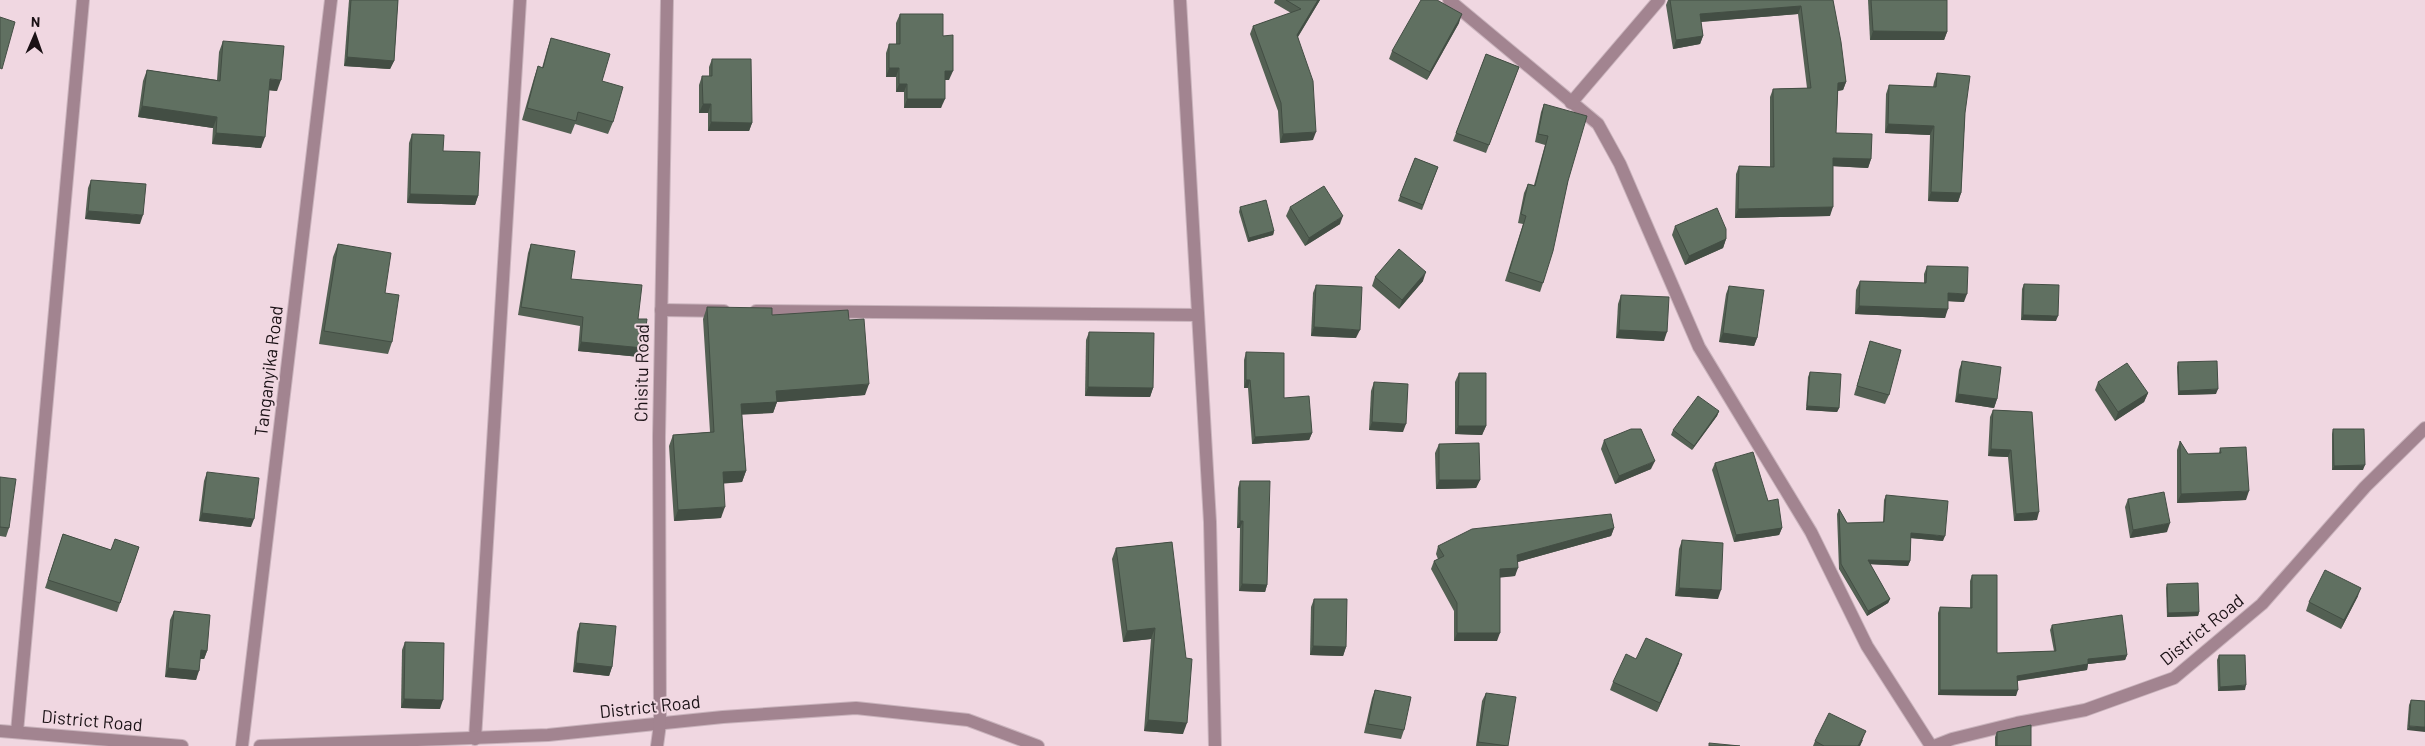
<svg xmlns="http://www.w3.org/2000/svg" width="2425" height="746" font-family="Barlow,sans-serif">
<rect width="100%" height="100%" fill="#f0d7e1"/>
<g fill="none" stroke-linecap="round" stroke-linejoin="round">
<defs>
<g id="minor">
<polyline points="1180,0 1210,522 1215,746"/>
<polyline points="1449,0 1598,124 1620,164 1699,347 1811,532 1867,646 1931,746"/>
<polyline points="1571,103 1659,0"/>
<polyline points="661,310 724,311"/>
<polyline points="756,311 1198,315"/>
<polyline points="0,731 182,746"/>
<polyline points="17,732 83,0"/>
<polyline points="475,739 520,0"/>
<polyline points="242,746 331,0"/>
<polyline points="260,746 548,735 723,717 856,708 968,720 1038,746"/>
<polyline points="657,746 660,724 659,437 667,0"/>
<polyline points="1934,746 1952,739 2017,723 2085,710 2174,678 2262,604 2365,487 2425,428"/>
</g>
</defs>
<use href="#minor" stroke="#c9b3bc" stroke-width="14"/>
<use href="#minor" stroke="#a28490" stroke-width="12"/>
</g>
<g fill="#536053">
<polygon points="349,0 398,0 394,61 390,69 344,66"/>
<polygon points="1275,0 1320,0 1298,37 1313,140 1280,143 1278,111 1250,34 1253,26 1291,13 1274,3"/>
<polygon points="1668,0 1833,0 1846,82 1843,90 1838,91 1836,133 1871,159 1868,168 1833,166 1830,216 1735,218 1736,174 1739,166 1770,167 1770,97 1773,89 1807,88 1798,14 1701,22 1703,36 1700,44 1673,49 1666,5"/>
<polygon points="1868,0 1947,0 1947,32 1944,40 1870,40"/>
<polygon points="900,14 949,80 945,80 941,108 904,108 904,92 896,92 896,77 886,77 886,53 889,44 896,44 896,23"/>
<polygon points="1459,23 1427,80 1389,59 1392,51"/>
<polygon points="551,38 602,81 613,122 608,134 575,124 571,134 522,120 534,78 538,66 542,68 547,50"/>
<polygon points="223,41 277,91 269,90 261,148 212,144 213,128 138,117 143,81 147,70 217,80 219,52"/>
<polygon points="1486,54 1519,67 1486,153 1453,141"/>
<polygon points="712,59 752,123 749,131 708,131 708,113 699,113 699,85 702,76 709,76 709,67"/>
<polygon points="1937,73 1965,113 1961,193 1958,202 1928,201 1930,135 1885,133 1886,94 1889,85 1933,87 1934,82"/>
<polygon points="1544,104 1568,181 1543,283 1540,292 1505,281 1523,224 1518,223 1524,193 1528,184 1534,185 1545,145 1535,142 1541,112"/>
<polygon points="412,134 443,151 478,196 475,205 407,203 409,143"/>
<polygon points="1415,158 1438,167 1422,210 1398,201"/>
<polygon points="91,180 140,224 85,219 88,188"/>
<polygon points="1240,207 1274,231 1273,235 1248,242 1239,212"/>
<polygon points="1290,207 1340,224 1305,246 1286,216"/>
<polygon points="1675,226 1726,239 1723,248 1685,265 1672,235"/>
<polygon points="338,244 385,293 392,342 388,354 319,344 333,257"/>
<polygon points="531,244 571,279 638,319 643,348 640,357 578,351 580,326 518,315 528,253"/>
<polygon points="1927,266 1964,302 1948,301 1945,318 1855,314 1856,290 1860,281 1924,283 1924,274"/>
<polygon points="1375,277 1423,281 1399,309 1372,286"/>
<polygon points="2024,284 2056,321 2021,320 2022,289"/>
<polygon points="1316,285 1356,338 1311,336 1313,293"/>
<polygon points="1729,286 1757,338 1754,346 1719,342 1726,294"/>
<polygon points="1621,295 1664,341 1616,338 1618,304"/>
<polygon points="707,307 772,315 849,320 865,395 777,402 773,413 742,414 746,471 742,482 724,483 721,518 674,521 669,446 673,435 710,432 703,319"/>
<polygon points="1089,332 1153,388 1150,397 1085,396 1086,340"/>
<polygon points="1870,341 1889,395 1885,404 1854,395"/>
<polygon points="1246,352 1312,433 1309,440 1252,444 1248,388 1244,388 1244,360"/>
<polygon points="1962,361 1997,399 1994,408 1955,402 1959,370"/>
<polygon points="2178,362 2216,394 2178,395 2177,367"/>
<polygon points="1810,372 1839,408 1837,412 1806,410 1808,377"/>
<polygon points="1459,373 1486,426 1482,435 1455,434 1455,382"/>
<polygon points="1374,382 1403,432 1369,430 1371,391"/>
<polygon points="2098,382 2148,393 2144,402 2115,421 2095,390"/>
<polygon points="1993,410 2032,412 2037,520 2014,521 2008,457 1988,456 1990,417"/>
<polygon points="1719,411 1717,416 1692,450 1671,435 1673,430"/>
<polygon points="2333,429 2363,470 2332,470 2332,434"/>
<polygon points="1604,440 1651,469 1615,484 1601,449"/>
<polygon points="2180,441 2188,454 2219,453 2220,448 2246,500 2177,503 2177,450"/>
<polygon points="1439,444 1480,480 1476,488 1436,489 1435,453"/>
<polygon points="1715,463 1768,501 1782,528 1779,535 1734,542 1712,470"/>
<polygon points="207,472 251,527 199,521 204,481"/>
<polygon points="0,477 9,528 6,537 0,536"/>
<polygon points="1240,481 1267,585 1265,592 1239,591 1240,528 1237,528 1238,488"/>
<polygon points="1886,495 1943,541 1911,538 1910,561 1908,566 1870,564 1890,599 1888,603 1867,616 1839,569 1837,514 1839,509 1847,523 1883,522 1884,500"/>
<polygon points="2128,499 2167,532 2130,538 2125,507"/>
<polygon points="1614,528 1611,536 1518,562 1515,576 1500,577 1497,641 1454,641 1454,611 1431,569 1434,561 1438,559 1436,554 1438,546"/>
<polygon points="63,534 111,550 139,547 117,612 45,588"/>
<polygon points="1682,540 1718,599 1675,596 1679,549"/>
<polygon points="1172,542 1183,734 1144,731 1151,639 1123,642 1112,559 1116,548"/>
<polygon points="1972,575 1997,653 2054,651 2050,630 2052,625 2127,655 2125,660 2088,664 2087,670 2018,681 2016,696 1938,695 1938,613 1940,607 1970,608 1970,581"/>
<polygon points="2167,584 2199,612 2198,616 2167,617 2166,588"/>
<polygon points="2358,596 2341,629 2306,611 2309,602"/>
<polygon points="1314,599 1346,647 1343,656 1310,655 1311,607"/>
<polygon points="174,611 207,651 204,659 200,659 196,680 165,677 170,620"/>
<polygon points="580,623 612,667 609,676 573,672 577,632"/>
<polygon points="405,642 440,709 401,708 402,650"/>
<polygon points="2219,655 2245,690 2218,691 2217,660"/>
<polygon points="1636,659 1679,663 1657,712 1610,690 1613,682"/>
<polygon points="1375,690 1404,730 1401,739 1364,733 1372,698"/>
<polygon points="1486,693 1508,746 1476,746 1482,701"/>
<polygon points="2411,700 2425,701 2407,730 2409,705"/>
<polygon points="1997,732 2031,746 1995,746 1995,737"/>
<polygon points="1863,740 1860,746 1813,746 1815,741"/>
</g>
<g fill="#434e44">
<polygon points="1318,0 1320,0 1294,43 1297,35"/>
<polygon points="1801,6 1798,14 1697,22 1700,14"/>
<polygon points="1462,14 1459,23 1427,80 1430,72"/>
<polygon points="1873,31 1947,32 1944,40 1870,40"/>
<polygon points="1703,36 1700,44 1673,49 1676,40"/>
<polygon points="347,57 394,61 390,69 344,66"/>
<polygon points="889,68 899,68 896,77 886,77"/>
<polygon points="945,71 953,71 949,80 942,80"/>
<polygon points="270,79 281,80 277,91 266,90"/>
<polygon points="1846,82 1843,90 1835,91 1838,83"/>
<polygon points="899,84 907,84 904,92 896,92"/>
<polygon points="907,99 945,99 941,108 904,108"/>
<polygon points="703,104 711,104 708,113 699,113"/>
<polygon points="142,106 217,117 213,128 138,117"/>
<polygon points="711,122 752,123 749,131 708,131"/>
<polygon points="1888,124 1934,126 1930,135 1885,133"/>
<polygon points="1316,132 1313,140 1280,143 1283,134"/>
<polygon points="216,133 265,137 261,148 212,144"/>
<polygon points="1833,158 1871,159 1868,168 1830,166"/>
<polygon points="1931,192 1961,193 1958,202 1928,201"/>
<polygon points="410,194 478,196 475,205 407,203"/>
<polygon points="1833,207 1830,216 1735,218 1738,209"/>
<polygon points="88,211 143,215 140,224 85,219"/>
<polygon points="1343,216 1340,224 1305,246 1309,238"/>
<polygon points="1274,231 1273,235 1248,242 1249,238"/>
<polygon points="1726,239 1723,248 1685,265 1689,256"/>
<polygon points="1426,272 1423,281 1399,309 1402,300"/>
<polygon points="1948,293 1967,294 1964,302 1945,301"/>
<polygon points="1859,306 1948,309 1945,318 1855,314"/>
<polygon points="2023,315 2058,316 2056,321 2021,320"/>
<polygon points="1314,327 1360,330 1356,338 1311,336"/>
<polygon points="1619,330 1667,332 1664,341 1616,338"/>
<polygon points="1723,333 1757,338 1754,346 1719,342"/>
<polygon points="581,342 643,348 640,357 578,351"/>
<polygon points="1246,380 1250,380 1248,388 1244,388"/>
<polygon points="869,384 865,395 777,402 773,413 737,415 741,404 776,391"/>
<polygon points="1088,387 1153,388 1150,397 1085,396"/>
<polygon points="2218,389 2216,394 2178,395 2179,391"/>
<polygon points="2148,393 2144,402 2115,421 2118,412"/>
<polygon points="1958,394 1997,399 1994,408 1955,402"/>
<polygon points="1807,406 1839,408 1837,412 1806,410"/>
<polygon points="1719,411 1717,416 1692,450 1694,446"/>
<polygon points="1372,422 1406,424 1403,432 1369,430"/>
<polygon points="1458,426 1486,426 1482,435 1455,434"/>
<polygon points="1312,433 1309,440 1252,444 1255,437"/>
<polygon points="1991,449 2011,450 2008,457 1988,456"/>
<polygon points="1655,461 1651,469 1615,484 1619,476"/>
<polygon points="2365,465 2363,470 2332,470 2334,466"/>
<polygon points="746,471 742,482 719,484 723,472"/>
<polygon points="1439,480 1480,480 1476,488 1436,489"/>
<polygon points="2249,491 2246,500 2177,503 2181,494"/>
<polygon points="725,507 721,518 674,521 678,510"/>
<polygon points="2039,512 2037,520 2014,521 2016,514"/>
<polygon points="202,513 254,519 251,527 199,521"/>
<polygon points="1240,521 1243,521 1240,528 1237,528"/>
<polygon points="2170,523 2167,532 2130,538 2133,530"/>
<polygon points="1614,528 1611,536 1514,563 1517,555"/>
<polygon points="1782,528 1779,535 1734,542 1736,535"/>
<polygon points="1911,533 1945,536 1943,541 1910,538"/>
<polygon points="1868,560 1910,561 1908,566 1866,564"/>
<polygon points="1518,568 1515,576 1497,578 1500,569"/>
<polygon points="1242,584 1267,585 1265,592 1239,591"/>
<polygon points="1679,588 1721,590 1718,599 1675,596"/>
<polygon points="2361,588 2358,596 2341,629 2344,620"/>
<polygon points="1890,599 1888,603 1867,616 1868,611"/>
<polygon points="2199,612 2198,616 2167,617 2168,613"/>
<polygon points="1155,628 1151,639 1123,642 1127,631"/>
<polygon points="1457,633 1500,633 1497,641 1454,641"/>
<polygon points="1313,646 1346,647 1343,656 1310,655"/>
<polygon points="201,650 207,651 204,659 198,658"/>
<polygon points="1682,654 1679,663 1657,712 1660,703"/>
<polygon points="2127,655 2125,660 2088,664 2087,670 2015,681 2017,676 2088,659"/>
<polygon points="576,663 612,667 609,676 573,672"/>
<polygon points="168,668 199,671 196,680 165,677"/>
<polygon points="2246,685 2245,690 2218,691 2220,687"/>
<polygon points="1940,690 2018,690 2016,696 1938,695"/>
<polygon points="404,699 443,700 440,709 401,708"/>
<polygon points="1148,720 1187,723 1183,734 1144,731"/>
<polygon points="2409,726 2425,727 2425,732 2407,730"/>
<polygon points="1866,731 1860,746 1858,746"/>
</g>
<g fill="#607061" stroke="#434e44">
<polygon points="351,0 398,0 394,61 347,57"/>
<polygon points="1286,0 1318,0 1297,35 1313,81 1316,132 1283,134 1281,103 1253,26 1301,9"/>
<polygon points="1421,0 1437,0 1462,14 1430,72 1392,51"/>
<polygon points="1670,0 1833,0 1841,42 1846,82 1838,83 1836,133 1872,134 1871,159 1833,158 1833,207 1738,209 1739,166 1774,167 1773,89 1811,88 1801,6 1700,14 1703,36 1676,40"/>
<polygon points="1871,0 1947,0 1947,32 1873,31"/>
<polygon points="900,14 943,14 943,36 953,35 953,71 945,71 945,99 907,99 907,84 899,84 899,68 889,68 889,44 900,44"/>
<polygon points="0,17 15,22 2,69 0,68"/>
<polygon points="551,38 610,54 602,81 623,87 613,122 578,112 576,121 527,108 538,66 543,68"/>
<polygon points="223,41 284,46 281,80 270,79 265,137 216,133 217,117 142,106 147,70 220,81"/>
<polygon points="1486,54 1519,67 1489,145 1456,133"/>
<polygon points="712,59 751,59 752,123 711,122 711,104 703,104 702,76 712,76"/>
<polygon points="1937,73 1970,76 1965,113 1961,193 1931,192 1934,126 1888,124 1889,85 1936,87"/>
<polygon points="1544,104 1587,116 1568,181 1553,251 1543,283 1509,272 1526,216 1521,214 1528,184 1535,186 1548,136 1538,134"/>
<polygon points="412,134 444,135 443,151 480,152 478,196 410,194"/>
<polygon points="1415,158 1438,167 1423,205 1400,196"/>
<polygon points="91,180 146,184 143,215 88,211"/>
<polygon points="1324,186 1343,216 1309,238 1290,207"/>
<polygon points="1266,200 1274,231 1249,238 1240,207"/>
<polygon points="1717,208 1726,229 1726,239 1689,256 1675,226"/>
<polygon points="338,244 391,253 385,293 399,295 392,342 324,331"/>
<polygon points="531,244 575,251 571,279 642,285 638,319 647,319 643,348 581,342 583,317 521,307"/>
<polygon points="1399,249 1426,272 1402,300 1375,277"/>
<polygon points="1927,266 1968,267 1967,294 1948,293 1948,309 1859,306 1860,281 1926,283"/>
<polygon points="2024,284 2059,285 2058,316 2023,315"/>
<polygon points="1316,285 1362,287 1360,330 1314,327"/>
<polygon points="1729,286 1764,290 1757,338 1723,333"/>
<polygon points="1621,295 1669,297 1667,332 1619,330"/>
<polygon points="707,307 772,308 772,315 848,310 849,320 864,319 869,384 776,391 777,402 741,404 746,471 723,472 725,507 678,510 673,435 714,432"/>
<polygon points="1089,332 1154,333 1153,388 1088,387"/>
<polygon points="1870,341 1901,350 1889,395 1857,386"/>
<polygon points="1246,352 1284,353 1284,398 1309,396 1312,433 1255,437 1250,380 1246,380"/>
<polygon points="1962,361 2001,367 1997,399 1958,394"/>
<polygon points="2217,361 2218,389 2179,391 2178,362"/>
<polygon points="2127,363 2148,393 2118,412 2098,382"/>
<polygon points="1810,372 1841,374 1839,408 1807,406"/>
<polygon points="1459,373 1486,373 1486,426 1458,426"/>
<polygon points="1374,382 1408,384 1406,424 1372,422"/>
<polygon points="1698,396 1719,411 1694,446 1673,430"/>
<polygon points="1993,410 2032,412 2039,512 2016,514 2011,450 1991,449"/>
<polygon points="1631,429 1641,429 1655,461 1619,476 1604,440"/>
<polygon points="2333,429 2364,429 2365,465 2334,466"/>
<polygon points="2180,441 2188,454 2221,453 2220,448 2246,447 2249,491 2181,494"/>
<polygon points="1479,443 1480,480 1439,480 1439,444"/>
<polygon points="1753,452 1768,501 1778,499 1782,528 1736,535 1715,463"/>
<polygon points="207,472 259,478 254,519 202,513"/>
<polygon points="0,477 16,479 9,528 0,527"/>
<polygon points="1240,481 1270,481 1267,585 1242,584 1243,521 1240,521"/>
<polygon points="2164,492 2170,523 2133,530 2128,499"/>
<polygon points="1886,495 1948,501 1945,536 1911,533 1910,561 1868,560 1890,599 1868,611 1841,564 1839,509 1847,523 1884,522"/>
<polygon points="1611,514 1614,528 1517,555 1518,568 1500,569 1500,633 1457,633 1457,603 1434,561 1444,556 1438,546 1472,529"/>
<polygon points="63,534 111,550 115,539 139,547 120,603 48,580"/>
<polygon points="1682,540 1723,543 1721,590 1679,588"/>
<polygon points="1172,542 1186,658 1192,659 1187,723 1148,720 1155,628 1127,631 1116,548"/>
<polygon points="2325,570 2361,588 2344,620 2309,602"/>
<polygon points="1972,575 1997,575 1997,653 2056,651 2052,625 2122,615 2127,655 2088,659 2088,664 2017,676 2018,690 1940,690 1940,607 1972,608"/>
<polygon points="2198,583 2199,612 2168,613 2167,584"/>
<polygon points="1314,599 1347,599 1346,647 1313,646"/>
<polygon points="174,611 210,615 207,651 201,650 199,671 168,668"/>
<polygon points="580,623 616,626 612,667 576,663"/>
<polygon points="1646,638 1682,654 1660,703 1613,682 1626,654 1636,659"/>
<polygon points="405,642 444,643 443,700 404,699"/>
<polygon points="2219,655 2245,655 2246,685 2220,687"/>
<polygon points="1375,690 1411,697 1404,730 1368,724"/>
<polygon points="1486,693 1516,697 1508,746 1478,742"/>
<polygon points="2411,700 2425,701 2425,727 2409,726"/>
<polygon points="1829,713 1866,731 1858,746 1824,746 1815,741"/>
<polygon points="2031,725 2031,746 1997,746 1997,732"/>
<polygon points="1709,743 1740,746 1709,746"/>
</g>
<g text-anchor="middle" stroke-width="4" stroke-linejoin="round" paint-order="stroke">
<g font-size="18" fill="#1a1115" stroke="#f0d7e1">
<text transform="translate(269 371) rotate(-83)" y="6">Tanganyika Road</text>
<text transform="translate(642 373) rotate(-89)" y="6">Chisitu Road</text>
<text transform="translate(2202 630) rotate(-39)" y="6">District Road</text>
<text transform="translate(650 707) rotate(-6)" y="6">District Road</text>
<text transform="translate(92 721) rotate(5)" y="6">District Road</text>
</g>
</g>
<g transform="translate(35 35) rotate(2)" stroke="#f0d7e1" stroke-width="4" paint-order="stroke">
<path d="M0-4L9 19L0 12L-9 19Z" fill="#1a1115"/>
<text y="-8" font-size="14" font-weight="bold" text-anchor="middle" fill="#1a1115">N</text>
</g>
</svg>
